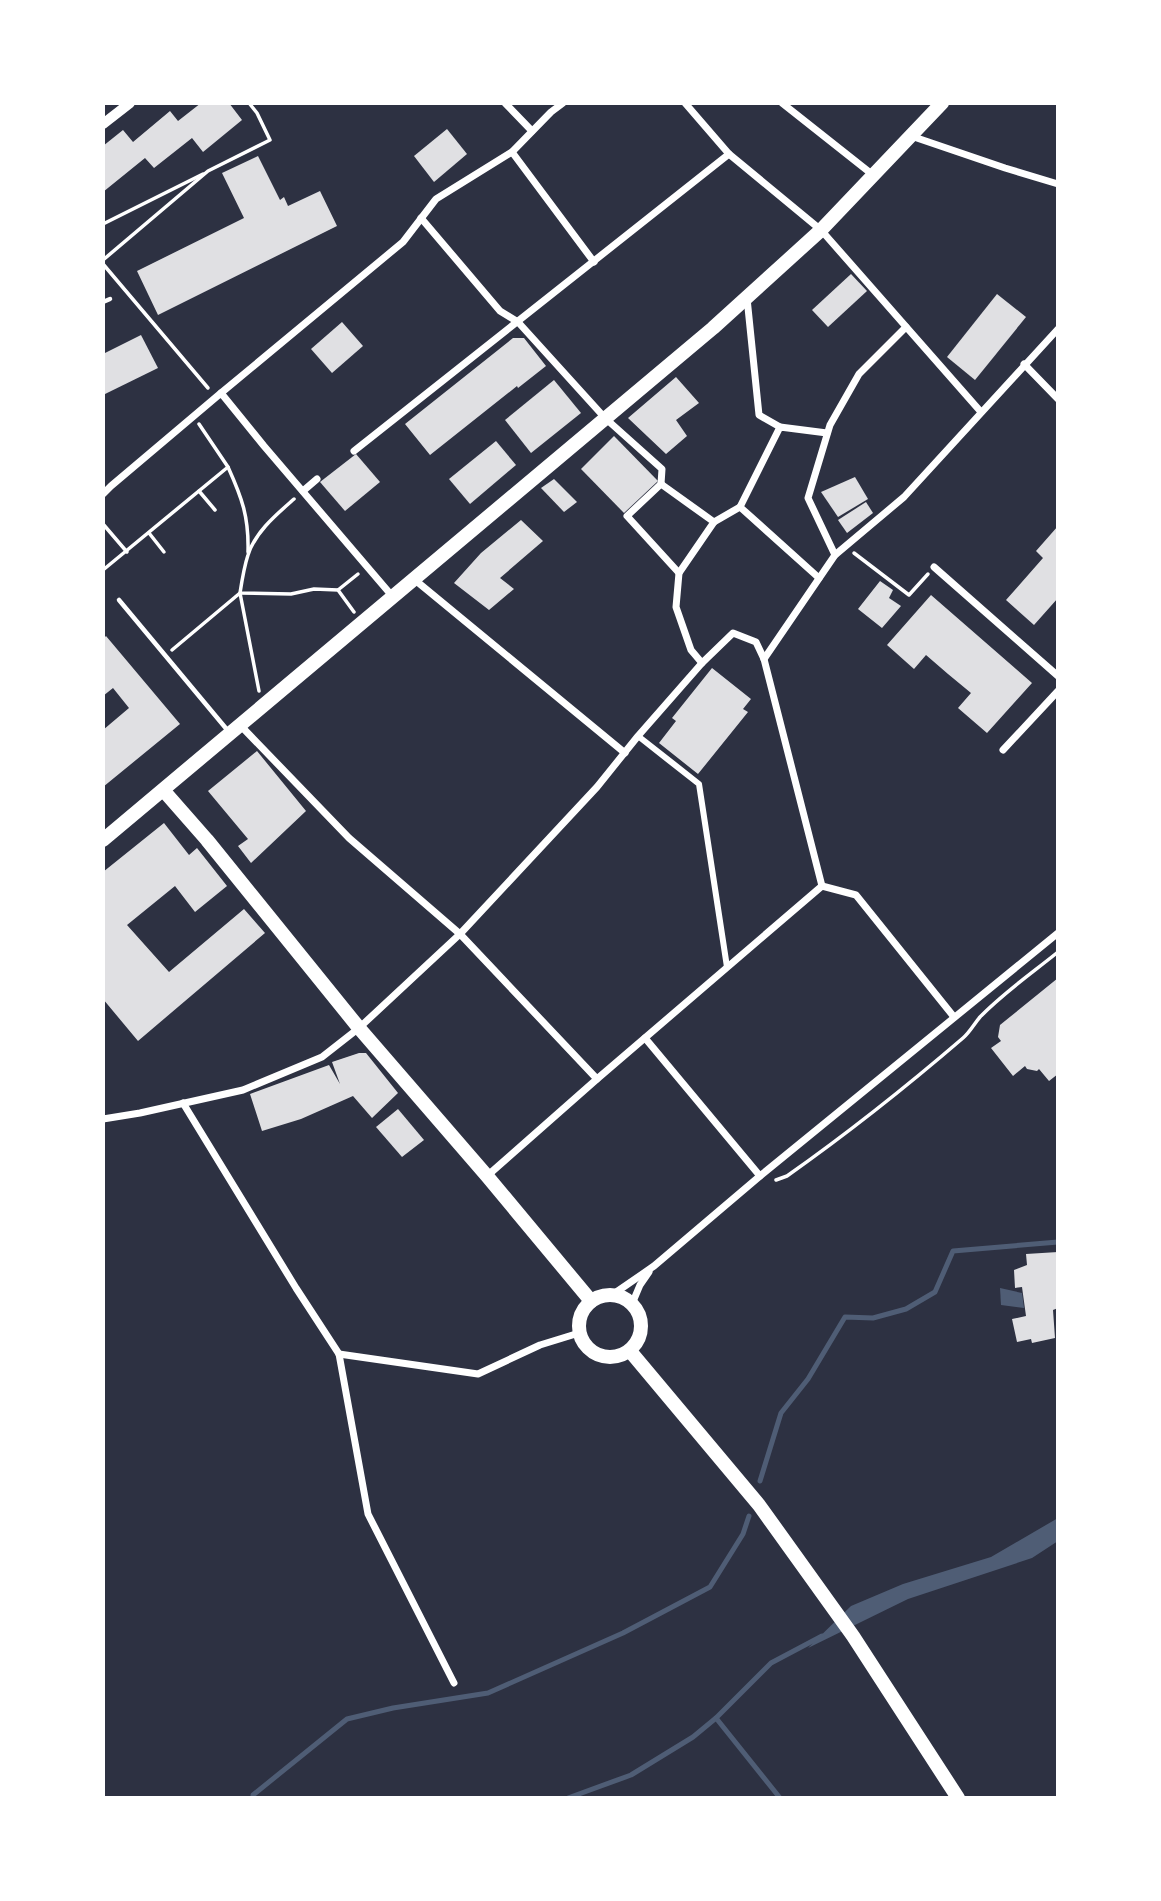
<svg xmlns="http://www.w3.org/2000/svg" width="1161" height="1901" font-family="'Space Grotesk',sans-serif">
<rect width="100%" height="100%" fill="#2d3142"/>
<g fill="#4f5d75">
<polygon points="1000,1288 1022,1293 1024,1308 1001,1305"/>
<polygon points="1058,1518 1058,1541 1032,1558 908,1599 808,1648 851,1606 903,1584 991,1557"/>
</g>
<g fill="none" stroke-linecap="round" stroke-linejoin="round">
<g stroke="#4f5d75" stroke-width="5">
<polyline points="760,1481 781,1413 808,1379 845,1317 873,1318 906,1309 935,1292 953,1251 1058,1242"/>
<polyline points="716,1718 780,1798"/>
<polyline points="253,1798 253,1795 347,1719 393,1708 488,1693 623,1633 710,1587 743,1534 749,1516"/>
<polyline points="568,1798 631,1775 693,1737 716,1718 771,1663 822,1636"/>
</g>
</g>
<g fill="#e0e0e3">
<polygon points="201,103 229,103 242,120 203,152 192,138 154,168 145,158 103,192 103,146 123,130 133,142 170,111 178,121"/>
<polygon points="447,129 467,154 434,182 414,156"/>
<polygon points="258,156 280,200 284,197 288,206 320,191 337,226 158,315 137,271 244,218 222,173"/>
<polygon points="851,274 867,291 828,327 812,310"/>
<polygon points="997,294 1026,317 975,380 947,357"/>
<polygon points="342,322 363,346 332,373 311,349"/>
<polygon points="141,335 158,368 103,395 103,354"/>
<polygon points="513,338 524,338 546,366 518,388 517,386 430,455 405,424"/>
<polygon points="676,377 699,403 676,420 687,436 666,454 628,418"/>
<polygon points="554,380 581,413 531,453 505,420"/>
<polygon points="614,436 658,481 624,513 581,469"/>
<polygon points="496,441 516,465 470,504 449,479"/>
<polygon points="356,454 380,482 345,511 320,482"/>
<polygon points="855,477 868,499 838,517 821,492"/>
<polygon points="554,479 577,502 564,512 541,488"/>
<polygon points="866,502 873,513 847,533 838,520"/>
<polygon points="521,520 543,541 500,578 514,589 489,610 454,583 481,553"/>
<polygon points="1058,526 1058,598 1034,625 1006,600 1043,558 1036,551"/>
<polygon points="880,581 893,590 889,598 901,606 882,628 858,609"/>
<polygon points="931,595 1032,683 987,733 958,708 971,693 948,674 926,655 914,669 887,645"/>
<polygon points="106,636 180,724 103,787 103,730 129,708 113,688 103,696 103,639"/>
<polygon points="712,668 751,699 743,709 748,712 698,774 659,743 676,721 672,718"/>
<polygon points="257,751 306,811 251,863 238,846 248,839 208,791"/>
<polygon points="164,823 189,855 197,848 227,886 195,912 175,886 127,925 169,972 244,909 265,933 138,1041 103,999 103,872"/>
<polygon points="1058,978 1058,1074 1049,1081 1039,1069 1037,1071 1027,1069 1025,1066 1013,1076 991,1048 1001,1041 998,1037 1000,1025"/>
<polygon points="359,1053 366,1053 398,1093 372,1118 353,1096 301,1119 262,1131 250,1094 329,1065 340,1084 332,1062"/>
<polygon points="398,1109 424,1140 402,1157 376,1127"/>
<polygon points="1058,1252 1058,1308 1053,1310 1055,1338 1032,1343 1031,1339 1017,1342 1012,1319 1026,1316 1022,1287 1015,1288 1014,1270 1027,1265 1026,1254"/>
</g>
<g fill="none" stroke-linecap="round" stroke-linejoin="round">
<g stroke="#fff" stroke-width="3.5">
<polyline points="103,224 203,174"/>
<polyline points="103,260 208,171 270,140 257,113 249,103"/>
<polyline points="103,264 208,388"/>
<path d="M228 467C242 498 249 517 248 552"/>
<polyline points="199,491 215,510"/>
<path d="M294 499C277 514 255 532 248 555 244 567 242 580 240 593L291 594 314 589 338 590 354 612"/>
<polyline points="103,524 127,552"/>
<polyline points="149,533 164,552"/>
<polyline points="854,553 909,595 928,574"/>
<polyline points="103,570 228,467 199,424"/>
<polyline points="338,590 358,574"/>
<polyline points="172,650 240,593 259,691"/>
<path d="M776 1180 787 1176C848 1133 906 1087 963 1038 970 1032 974 1024 980 1017 1003 993 1032 973 1058 952"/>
</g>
<g stroke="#fff" stroke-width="4.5">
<polyline points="103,302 110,299"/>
<polyline points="119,600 229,732"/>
</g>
<polyline stroke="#fff" stroke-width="6" points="638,736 699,784 727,967"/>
<g stroke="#fff" stroke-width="7">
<polyline points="505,103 532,131"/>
<polyline points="685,103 729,154 821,230 981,412"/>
<polyline points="782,103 873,175"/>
<polyline points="911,136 1005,168 1058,184"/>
<polyline points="512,152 594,262"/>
<polyline points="421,218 500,311 518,322 605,418 662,469 661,484"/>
<polyline points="747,298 759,415 780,427"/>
<polyline points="1024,364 1058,399"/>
<polyline points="221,393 403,242 436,199 512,152 551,112 563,103"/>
<polyline points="354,451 729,154"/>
<polyline points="661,484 714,522 679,573 676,607 691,650 702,663"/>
<polyline points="661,484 627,516 679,573"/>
<polyline points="303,491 317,479"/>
<polyline points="103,494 111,486 221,393 264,446 393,597"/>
<polyline points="714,522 740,507"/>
<polyline points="835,555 808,498 830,425 859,374 906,327"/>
<polyline points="934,567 1058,676"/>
<polyline points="819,578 740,507 780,427 827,433"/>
<polyline points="415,580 625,753"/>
<polyline points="764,659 835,555 904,497 1058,329"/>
<polyline points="240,725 349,838 460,934 597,1079"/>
<polyline points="1003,750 1058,691"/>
<polyline points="822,886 856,895 954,1017"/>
<polyline points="645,1038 760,1176"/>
<polyline points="183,1103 296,1288 339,1354 368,1514 454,1683"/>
<polyline points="103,1119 140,1113 243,1090 322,1057 359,1028 460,934 597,787 638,736 702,663 733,633 756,642 764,659 822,886 597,1079 487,1176"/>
<polyline points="612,1295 654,1266 760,1176 1058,933"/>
<polyline points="632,1304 640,1285 649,1272"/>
<polyline points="339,1354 478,1374 540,1345 579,1333"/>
</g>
<polyline stroke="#fff" stroke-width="10" points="103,124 130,103"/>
<g stroke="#fff" stroke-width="14">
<polyline points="164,791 207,840 359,1028 487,1176 591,1301"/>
<polyline points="103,840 713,328 821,230 942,103"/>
<circle cx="610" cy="1326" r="31"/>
<polyline points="630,1351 759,1505 853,1636 958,1798"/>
</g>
</g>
<rect width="1161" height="1901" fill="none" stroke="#ffffff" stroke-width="210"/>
</svg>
